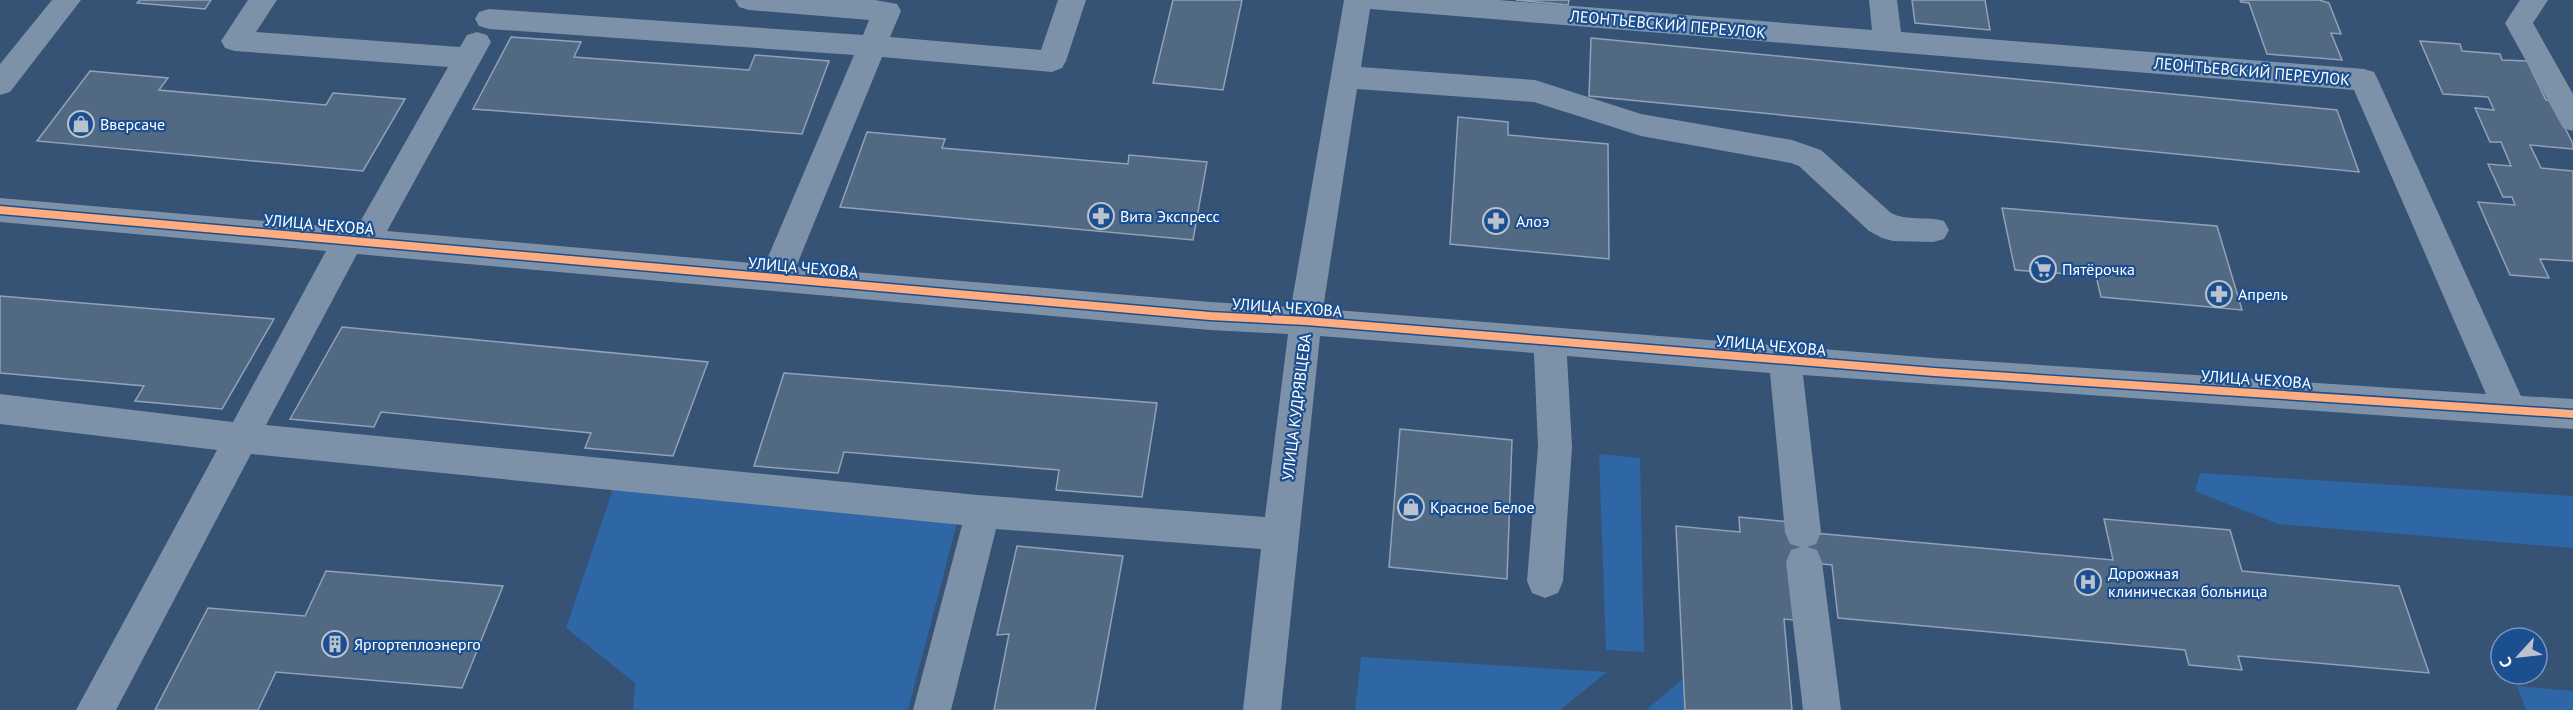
<svg xmlns="http://www.w3.org/2000/svg" width="2573" height="710" font-family="'PT Sans',sans-serif">
<rect width="100%" height="100%" fill="#365274"/>
<g fill="#2f66a5">
<polygon points="1599,454 1640,458 1644,652 1606,650"/>
<polygon points="2200,473 2573,496 2573,548 2278,524 2195,491"/>
<polygon points="613,489 958,519 908,710 633,710 635,683 566,628"/>
<polygon points="1361,657 1607,672 1560,710 1355,710"/>
<polygon points="1684,678 1685,710 1646,710"/>
<polygon points="2517,686 2573,691 2573,710 2526,710"/>
</g>
<g fill="#526984" stroke="#92a2b6" stroke-width="1.5">
<polygon points="140,0 211,0 205,9 137,3"/>
<polygon points="1173,0 1242,0 1223,90 1153,83"/>
<polygon points="1516,0 1569,0 1568,5"/>
<polygon points="1912,0 1985,0 1990,30 1915,23"/>
<polygon points="2240,0 2319,0 2329,3 2341,34 2331,33 2342,60 2267,54 2249,3 2241,2"/>
<polygon points="511,37 581,42 574,57 749,70 755,55 829,61 802,134 473,109"/>
<polygon points="1591,38 2337,110 2359,172 1589,96"/>
<polygon points="2420,41 2460,44 2462,51 2500,54 2502,60 2527,61 2546,100 2551,100 2573,144 2573,149 2530,145 2541,168 2573,171 2573,261 2540,259 2549,278 2510,275 2478,202 2515,205 2512,197 2503,197 2488,164 2511,166 2501,142 2490,142 2475,108 2494,110 2488,97 2443,94"/>
<polygon points="90,71 168,78 159,90 326,105 333,93 405,99 363,171 37,141"/>
<polygon points="1458,117 1508,122 1508,135 1608,144 1609,259 1450,244"/>
<polygon points="867,132 945,139 942,148 1128,164 1129,155 1207,162 1193,240 840,207"/>
<polygon points="2002,208 2217,226 2242,310 2101,297 2096,276 2015,270"/>
<polygon points="0,296 274,319 222,409 135,401 144,386 0,373"/>
<polygon points="342,327 708,362 673,456 585,448 591,433 381,412 374,427 290,419"/>
<polygon points="784,373 1157,403 1142,497 1056,490 1059,470 844,452 838,473 754,466"/>
<polygon points="1400,429 1512,440 1507,579 1389,567"/>
<polygon points="1739,517 1800,523 1803,532 2113,560 2104,519 2230,530 2242,571 2399,586 2429,673 2238,656 2242,670 2189,665 2185,650 1838,618 1832,565 1804,562 1810,622 1784,619 1792,710 1685,710 1676,526 1740,532"/>
<polygon points="1017,546 1123,556 1095,710 994,710 1009,634 997,635"/>
<polygon points="326,571 503,586 462,688 276,672 258,710 155,710 208,608 305,616"/>
</g>
<g fill="none" stroke-linecap="round" stroke-linejoin="round">
<g fill="#7d92a8" fill-rule="evenodd">
<polygon points="52,0 81,0 10,92 0,95 0,64"/>
<path d="M248 0H277L256 32 460 47 467 35 477 32 487 35 491 42 387 231 765 264 854 55 489 29 479 26 475 19 479 12 489 9 863 35 869 20 749 10 739 7 735 0H875L897 4 901 11 890 37 1041 50 1058 0H1086L1066 61 1062 68 1052 72 882 57 796 267 1210 302 1291 307 1344 0H1499L1872 30 1869 0H1897L1901 32 2364 69 2374 72 2378 80 2521 396 2573 399V429L1803 375 1821 532 1816 544 1807 547 1817 550 1822 562 1841 710H1803L1786 562 1791 550 1800 547 1790 544 1785 532 1770 373 1567 356 1572 447 1563 581 1558 593 1545 598 1532 593 1527 581 1538 447 1534 353 1320 336 1281 710H1243L1261 549 996 529 951 710H913L962 525 251 454 116 710H76L217 450 0 424V394L233 422 326 251 0 222V198L356 229 448 67 235 51 225 48 221 41ZM1370 9 2354 90 2486 394 1934 358 1323 309 1357 89 1534 102 1641 136 1791 163 1799 166 1869 231 1882 238 1893 241 1933 242 1944 239 1949 230 1944 221C1927 216 1906 221 1891 213L1821 150 1792 140 1641 114 1535 80 1361 67ZM357 254 1210 330 1288 334 1265 517 978 495 266 425Z"/>
<polygon points="2520,0 2548,0 2533,23 2573,94 2573,131 2563,128 2505,23"/>
</g>
<defs>
<polyline id="cycleway" points="0,210 1210,316 1306,321 1934,372 2573,414"/>
</defs>
<use href="#cycleway" stroke="#1b4f8f" stroke-width="11"/>
<use href="#cycleway" stroke="#ffac80" stroke-width="8"/>
</g>
<defs>
<symbol id="shop-ring" viewBox="-11 -11 22 22"><circle r="9.5" fill="#1b4f8f" stroke="#b9c2ce" stroke-width="1.5"/><path d="M-5-2.5h2.3a2.7 3.5 0 0 1 5.4 0H5L5.5 6h-11ZM-1.5-2.5h3a1.5 2.3 0 0 0-3 0Z" fill="#b9c2ce"/></symbol>
<symbol id="pharmacy-ring" viewBox="-11 -11 22 22"><circle r="9.5" fill="#1b4f8f" stroke="#b9c2ce" stroke-width="1.5"/><path d="M-2-6h4v4h4v4h-4v4h-4v-4h-4v-4h4Z" fill="#b9c2ce"/></symbol>
<symbol id="supermarket-ring" viewBox="-11 -11 22 22"><circle r="9.5" fill="#1b4f8f" stroke="#b9c2ce" stroke-width="1.5"/><path d="M-6-5.5h2.5l.6 2H6L4.5 2H-2.5L-4.4-4H-6ZM-1.5 3.2a1.3 1.3 0 1 0 .1 0ZM3 3.2a1.3 1.3 0 1 0 .1 0Z" fill="#b9c2ce"/></symbol>
<symbol id="hospital-ring" viewBox="-11 -11 22 22"><circle r="9.5" fill="#1b4f8f" stroke="#b9c2ce" stroke-width="1.5"/><path d="M-5-5h3v3.5h4V-5h3V5h-3V1.5h-4V5h-3Z" fill="#b9c2ce"/></symbol>
<symbol id="building-ring" viewBox="-11 -11 22 22"><circle r="9.5" fill="#1b4f8f" stroke="#b9c2ce" stroke-width="1.5"/><path d="M-4-6H4V6H1V3H-1V6H-4ZM-2.5-4.3h1.7v1.8h-1.7ZM.8-4.3h1.7v1.8H.8ZM-2.5-1h1.7V.8h-1.7ZM.8-1h1.7V.8H.8Z" fill="#b9c2ce"/></symbol>
</defs>
<g fill-rule="evenodd">
<use href="#shop-ring" x="66" y="109" width="30" height="30"/>
<use href="#pharmacy-ring" x="1086" y="201" width="30" height="30"/>
<use href="#pharmacy-ring" x="1481" y="206" width="30" height="30"/>
<use href="#supermarket-ring" x="2028" y="254" width="30" height="30"/>
<use href="#pharmacy-ring" x="2204" y="279" width="30" height="30"/>
<use href="#shop-ring" x="1396" y="492" width="30" height="30"/>
<use href="#hospital-ring" x="2073" y="567" width="30" height="30"/>
<use href="#building-ring" x="320" y="629" width="30" height="30"/>
</g>
<g text-anchor="middle" stroke-width="4.5" stroke-linejoin="round" paint-order="stroke">
<g font-size="16" fill="#fff" stroke="#1b4f8f">
<text transform="translate(1668 24) rotate(5)" y="6">ЛЕОНТЬЕВСКИЙ ПЕРЕУЛОК</text>
<text transform="translate(2252 71) rotate(5)" y="6">ЛЕОНТЬЕВСКИЙ ПЕРЕУЛОК</text>
<text transform="translate(319 224) rotate(5)" y="6">УЛИЦА ЧЕХОВА</text>
<text transform="translate(803 267) rotate(5)" y="6">УЛИЦА ЧЕХОВА</text>
<text transform="translate(1287 307) rotate(4)" y="6">УЛИЦА ЧЕХОВА</text>
<text transform="translate(1771 345) rotate(5)" y="6">УЛИЦА ЧЕХОВА</text>
<text transform="translate(2256 379) rotate(4)" y="6">УЛИЦА ЧЕХОВА</text>
<text transform="translate(1296 407) rotate(-83)" y="6">УЛИЦА КУДРЯВЦЕВА</text>
</g>
<g font-size="16" fill="#fff" stroke="#1b4f8f" text-anchor="start">
<text x="100" y="130">Вверсаче</text>
<text x="1120" y="222">Вита Экспресс</text>
<text x="1516" y="227">Алоэ</text>
<text x="2062" y="275">Пятёрочка</text>
<text x="2238" y="300">Апрель</text>
<text x="1430" y="513">Красное Белое</text>
<text x="2108" y="579">Дорожная<tspan x="2108" dy="18">клиническая больница</tspan></text>
<text x="354" y="650">Яргортеплоэнерго</text>
</g>
</g>
<g transform="translate(2519 656) rotate(243)"><circle r="28" fill="#1b4f8f" stroke="#7695bc" stroke-width="1.5"/>
<path d="M0-4.5L10 22L0 15L-10 22Z" fill="#b9c2ce"/>
<text y="-9" font-size="16" font-weight="bold" text-anchor="middle" fill="#ffffff">С</text>
</g>
</svg>
